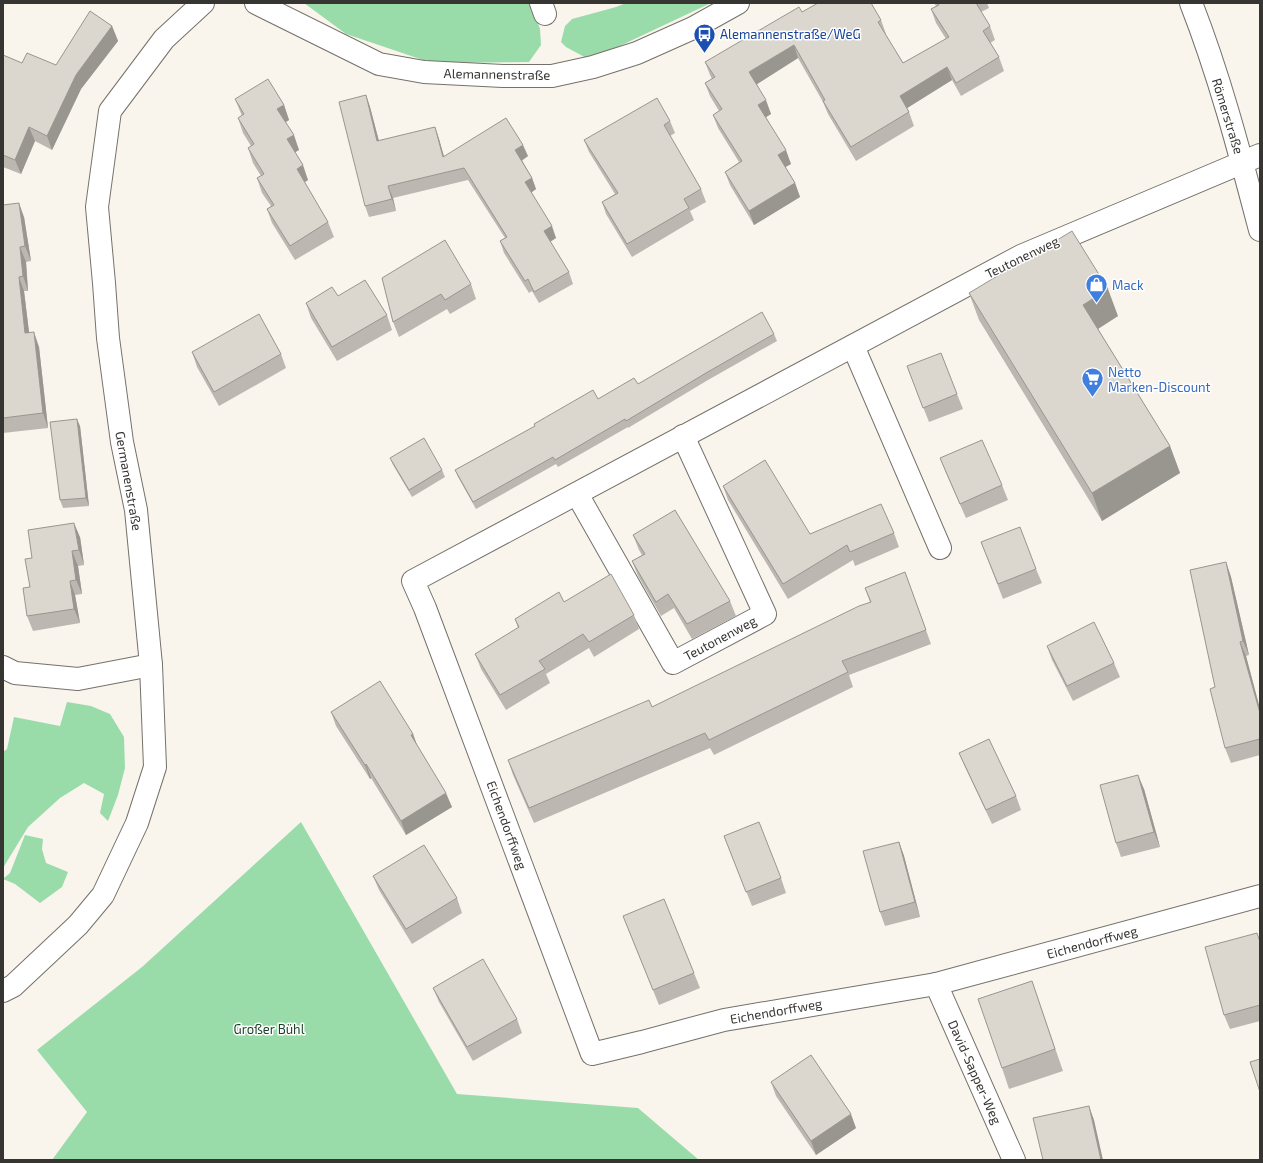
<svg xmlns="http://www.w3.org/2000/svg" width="1263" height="1163" font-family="'Exo 2',sans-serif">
<rect width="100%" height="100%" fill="#f9f5ed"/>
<g fill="#99dcaa">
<polygon points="304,3 531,3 540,29 541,45 529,62 432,63 346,34"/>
<polygon points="626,3 711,3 590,60 566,47 561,42 565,26 572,19 616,7"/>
<polygon points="67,702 91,706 110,714 124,737 125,768 118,795 108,821 100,813 104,794 84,783 60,798 28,827 3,868 3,752 7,749 14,717 60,726"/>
<polygon points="301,822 457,1094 638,1108 699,1160 52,1160 87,1112 37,1050 142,967"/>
<polygon points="25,835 43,839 42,849 46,863 68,872 62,887 40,903 15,884 3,879 10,873"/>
</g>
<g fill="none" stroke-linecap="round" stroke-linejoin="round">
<defs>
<g id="minor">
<polyline points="256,3 379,64 424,72 503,76 552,76 593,67 637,53 693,28 738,3"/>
<polyline points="541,3 545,14"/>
<path d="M1191 3C1220 77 1240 154 1260 230"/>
<polyline points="1260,155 1021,256 413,581 425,608 592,1054 642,1042 724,1020 936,984 1260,896"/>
<polyline points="853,346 940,548"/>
<polyline points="577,494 673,663 765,614 683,436"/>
<polyline points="3,667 15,673 78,679 151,665"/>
<polyline points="936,984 1014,1160"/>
<polyline points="3,991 13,986 78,925 103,895 137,823 155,767 151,665 136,510 122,442 108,338 104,283 97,207 110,111 164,39 203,3"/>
</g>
</defs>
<use href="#minor" stroke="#75716a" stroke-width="24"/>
<use href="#minor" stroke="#fff" stroke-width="22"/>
</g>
<g fill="#bcb8b1">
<polygon points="934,3 987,3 989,8 981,12 990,26 995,40 990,43 999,57 1004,71 961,96 952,80 907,108 909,112 914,126 856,161 828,114 823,102 798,58 757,84 771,114 766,117 791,164 785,167 795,183 800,197 754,225 730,185 725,172 739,162 718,128 713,115 719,111 710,96 705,83 712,79 710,75 705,62 802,12 881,20 886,34 885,34 903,63 946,39 936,23 931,9 936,6"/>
<polygon points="112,26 118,41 81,89 52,150 35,141 21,174 3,167 3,55 22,63 56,65"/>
<polygon points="366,95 370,107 379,141 435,127 439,139 444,156 528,156 522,160 532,178 536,189 531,193 556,238 550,242 569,272 573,284 539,303 532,291 529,293 504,253 500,241 505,238 468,180 393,198 396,211 369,217 365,206"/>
<polygon points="235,99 284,105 289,120 285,122 299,150 295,152 308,180 304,182 328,222 334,237 295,260 272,223 267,209 271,206 262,193 257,178 261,176 253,163 248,148 251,146 243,133 238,118 242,116"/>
<polygon points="670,121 675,133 670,136 701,189 706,202 690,211 694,220 632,257 606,214 602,202 615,194 589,152 584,140"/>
<polygon points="3,205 24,217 31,261 26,262 28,291 24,291 29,333 39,347 48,428 3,433"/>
<polygon points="382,278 471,284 476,299 450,314 447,309 399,337 393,322"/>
<polygon points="969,293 1118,316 1098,329 1170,446 1180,473 1102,521 979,320"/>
<polygon points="338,296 387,315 392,330 337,361 311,318 306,303"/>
<polygon points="774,334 777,341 708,380 628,428 628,427 558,467 556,464 476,509 458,477 455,470 535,426 534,424 638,384"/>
<polygon points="192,352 281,354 286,368 219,406 197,367"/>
<polygon points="907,366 957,394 963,409 929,422"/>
<polygon points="80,426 89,506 63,508 60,500"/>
<polygon points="390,458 442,470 445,477 412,497 393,465"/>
<polygon points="940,458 1002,485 1008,500 966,518 946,473"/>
<polygon points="723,486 810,534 894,533 899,547 855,566 853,560 788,599 728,500"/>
<polygon points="633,535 730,601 736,616 692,639 674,608 661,616 638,576 632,561 642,555 639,550"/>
<polygon points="80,537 84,565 78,566 82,594 75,595 80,623 33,631 27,616 32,558"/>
<polygon points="981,542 1036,569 1042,583 1003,599"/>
<polygon points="1226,562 1231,577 1249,655 1246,656 1260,709 1260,755 1231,763 1225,748"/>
<polygon points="905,572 931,644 849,675 853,687 714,755 710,748 534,823 513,775 508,760 652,707 870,602 865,588"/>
<polygon points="564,602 634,615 639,629 594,657 589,648 546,674 550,683 506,710 481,669 475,654 518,628 515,619"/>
<polygon points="1047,646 1114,663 1120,677 1073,701 1052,660"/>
<polygon points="331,712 413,734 417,745 452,807 406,835 371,778 370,779 336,726"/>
<polygon points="959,753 1016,796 1021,810 992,824 965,767"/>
<polygon points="1144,789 1160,847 1121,857 1116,843"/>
<polygon points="724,836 781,878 786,893 752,906"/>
<polygon points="899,842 904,856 920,917 885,926 880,912"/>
<polygon points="373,876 457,898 462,913 412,944 379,890"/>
<polygon points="623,916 694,973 700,988 659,1005"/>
<polygon points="1260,940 1260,1021 1230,1029 1224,1015"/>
<polygon points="1032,981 1063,1071 1009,1089 1002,1068"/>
<polygon points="433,988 517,1019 522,1033 473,1061 439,1002"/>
<polygon points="771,1082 856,1128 816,1155 776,1096"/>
</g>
<g fill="#999690">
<polygon points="112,26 118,41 81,89 52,150 47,136 76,75"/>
<polygon points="794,45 798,58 754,86 749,72"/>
<polygon points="947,67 952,80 904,110 900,96"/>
<polygon points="366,95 370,107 382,153 377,141"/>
<polygon points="766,100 771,114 763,119 758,105"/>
<polygon points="284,105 289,120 283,124 277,109"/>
<polygon points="29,127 35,141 21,174 15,160"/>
<polygon points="435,127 439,139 447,168 443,157"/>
<polygon points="294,135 299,150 292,154 287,139"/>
<polygon points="523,145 528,156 520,162 515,150"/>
<polygon points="786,150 791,164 782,169 778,155"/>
<polygon points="303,165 308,180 302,184 297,169"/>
<polygon points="532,178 536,189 529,194 525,182"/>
<polygon points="795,183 800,197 754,225 749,211"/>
<polygon points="388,186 393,198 396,211 392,199"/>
<polygon points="19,203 24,217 31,261 25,246"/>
<polygon points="552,226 556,238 548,243 544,231"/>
<polygon points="20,247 26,262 28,291 23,276"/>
<polygon points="19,277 24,291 31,348 25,333"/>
<polygon points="1108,289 1118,316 1093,332 1083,305"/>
<polygon points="34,332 39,347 48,428 43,413"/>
<polygon points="77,419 80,426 89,506 86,498"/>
<polygon points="1170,446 1180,473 1102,521 1092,493"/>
<polygon points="74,523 80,537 84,565 79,550"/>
<polygon points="72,551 78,566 82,594 76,580"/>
<polygon points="1226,562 1231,577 1249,655 1243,641"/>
<polygon points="70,581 75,595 80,623 74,609"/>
<polygon points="1240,642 1246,656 1260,709 1260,713"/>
<polygon points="413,734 418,748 411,735"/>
<polygon points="366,764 371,778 370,779 365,765"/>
<polygon points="1138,775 1144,789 1160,847 1154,832"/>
<polygon points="446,793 452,807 406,835 401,821"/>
<polygon points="899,842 904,856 920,917 915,902"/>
<polygon points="1089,1106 1094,1120 1103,1160 1101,1160"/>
<polygon points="851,1114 856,1128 816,1155 811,1141"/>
</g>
<g fill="#dbd6ce" stroke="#999690">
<polygon points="818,3 871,3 881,20 878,22 903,63 949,37 931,9 939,5 938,3 976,3 990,26 983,31 999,57 956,83 947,67 900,96 909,112 851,147 823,101 825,100 794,45 749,72 766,100 758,105 786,150 778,155 795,183 749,211 725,172 742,161 713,115 722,109 705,83 715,77 705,62 799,7 802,12"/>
<polygon points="90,11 112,26 76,75 47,136 29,127 15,160 3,155 3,55 22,63 27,53 56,65"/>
<polygon points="268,79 284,105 277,109 294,135 287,139 303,165 297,169 328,222 290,246 267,209 274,205 257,178 264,174 248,148 254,144 238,118 244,114 235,99"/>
<polygon points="366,95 377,141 435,127 443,157 506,118 523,145 515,150 532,178 525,182 552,226 544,231 569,272 534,292 528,279 525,281 500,241 507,237 464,168 388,186 392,199 365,206 339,102"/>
<polygon points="657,98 670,121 664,125 701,189 684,199 689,208 627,244 602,202 618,193 584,140"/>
<polygon points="19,203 25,246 20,247 23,276 19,277 25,333 34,332 43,413 3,418 3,205"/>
<polygon points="1072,231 1108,289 1083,305 1170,446 1092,493 969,293"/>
<polygon points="445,240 471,284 445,300 441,294 393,322 382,278"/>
<polygon points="365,280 387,315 332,347 306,303 332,287 338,296"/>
<polygon points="762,312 774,334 706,373 626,421 625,419 555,460 553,457 473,502 455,470 535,426 534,424 593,390 598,399 634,378 638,384"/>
<polygon points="259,314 281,354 214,392 192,352"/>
<polygon points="941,353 957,394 923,408 907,366"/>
<polygon points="77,419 86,498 60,500 50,422"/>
<polygon points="424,438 442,470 409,490 390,458"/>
<polygon points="982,440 1002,485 960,504 940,458"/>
<polygon points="765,460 810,534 881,504 894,533 850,552 847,545 783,584 723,486"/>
<polygon points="675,510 730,601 687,624 668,594 656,602 632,561 645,554 633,535"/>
<polygon points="74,523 79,550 72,551 76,580 70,581 74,609 27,616 23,588 30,587 25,559 32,558 28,530"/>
<polygon points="1020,527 1036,569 998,584 981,542"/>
<polygon points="1226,562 1243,641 1240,642 1260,713 1260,739 1225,748 1210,689 1215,687 1190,570"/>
<polygon points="905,572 926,630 842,661 848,672 709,740 705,733 529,808 508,760 649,700 652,707 859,606 871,602 865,588"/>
<polygon points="611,574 634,615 589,642 583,634 539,661 545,669 500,695 475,654 519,627 515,619 559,592 564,602"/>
<polygon points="1094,622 1114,663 1067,686 1047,646"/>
<polygon points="380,681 413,734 411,735 446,793 401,821 366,764 365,765 331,712"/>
<polygon points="989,739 1016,796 986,810 959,753"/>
<polygon points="1138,775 1154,832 1116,843 1100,785"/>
<polygon points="759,822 781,878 746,892 724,836"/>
<polygon points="899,842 915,902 880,912 863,851"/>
<polygon points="424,845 457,898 406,929 373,876"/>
<polygon points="664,899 694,973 653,990 623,916"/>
<polygon points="1257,933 1260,942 1260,1005 1224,1015 1205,947"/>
<polygon points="483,959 517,1019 467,1047 433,988"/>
<polygon points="1032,981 1055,1049 1002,1068 978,999"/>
<polygon points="811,1055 851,1114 811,1141 771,1082"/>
<polygon points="1260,1059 1260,1092 1250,1062"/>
<polygon points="1089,1106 1101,1160 1043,1160 1033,1118"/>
</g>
<defs>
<symbol id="bus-pin" viewBox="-11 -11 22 30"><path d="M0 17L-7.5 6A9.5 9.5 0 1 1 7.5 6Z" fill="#1a4fb4" stroke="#fff"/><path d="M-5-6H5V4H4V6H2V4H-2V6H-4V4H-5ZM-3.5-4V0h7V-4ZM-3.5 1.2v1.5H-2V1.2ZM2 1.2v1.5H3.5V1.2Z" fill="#fff"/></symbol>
<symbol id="shop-pin" viewBox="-11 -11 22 30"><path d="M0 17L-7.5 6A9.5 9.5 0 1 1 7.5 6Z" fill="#3f7fe0" stroke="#fff"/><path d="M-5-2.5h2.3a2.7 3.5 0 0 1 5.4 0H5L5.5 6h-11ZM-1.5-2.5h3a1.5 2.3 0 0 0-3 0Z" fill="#fff"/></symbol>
<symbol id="supermarket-pin" viewBox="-11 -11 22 30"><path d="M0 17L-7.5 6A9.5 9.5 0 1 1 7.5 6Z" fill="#3f7fe0" stroke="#fff"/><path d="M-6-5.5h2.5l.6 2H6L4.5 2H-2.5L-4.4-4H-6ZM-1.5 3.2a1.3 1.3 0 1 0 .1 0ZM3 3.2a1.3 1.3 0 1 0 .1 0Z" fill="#fff"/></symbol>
</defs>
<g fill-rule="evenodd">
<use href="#bus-pin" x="692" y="22" width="25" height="34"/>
<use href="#shop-pin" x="1084" y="272" width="25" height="34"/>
<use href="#supermarket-pin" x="1080" y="366" width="25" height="34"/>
</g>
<g text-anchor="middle" stroke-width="3" stroke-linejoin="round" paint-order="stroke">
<g font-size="13" fill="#164399" stroke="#fff" text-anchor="start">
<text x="720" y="39">Alemannenstraße/WeG</text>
</g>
<g font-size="13" fill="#363532" stroke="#fff">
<text transform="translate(497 74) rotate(1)" y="5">Alemannenstraße</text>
<text transform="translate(1228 116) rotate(73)" y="5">Römerstraße</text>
<text transform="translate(1022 257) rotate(-26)" y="5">Teutonenweg</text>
<text transform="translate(129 481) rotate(80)" y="5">Germanenstraße</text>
<text transform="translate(720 638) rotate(-28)" y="5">Teutonenweg</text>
<text transform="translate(507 825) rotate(70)" y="5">Eichendorffweg</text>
<text transform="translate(1092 942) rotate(-15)" y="5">Eichendorffweg</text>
<text transform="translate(776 1011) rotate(-10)" y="5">Eichendorffweg</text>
<text transform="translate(975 1072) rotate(66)" y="5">David-Sapper-Weg</text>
</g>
<g font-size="13" fill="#366cbe" stroke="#fff" text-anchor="start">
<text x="1112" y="290">Mack</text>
<text x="1108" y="377">Netto<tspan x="1108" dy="15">Marken-Discount</tspan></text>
</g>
<g font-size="13" fill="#193f25" stroke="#fff">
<text x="269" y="1034">Großer Bühl</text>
</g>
</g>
<rect width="1263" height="1163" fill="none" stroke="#363532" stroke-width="8"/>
</svg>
